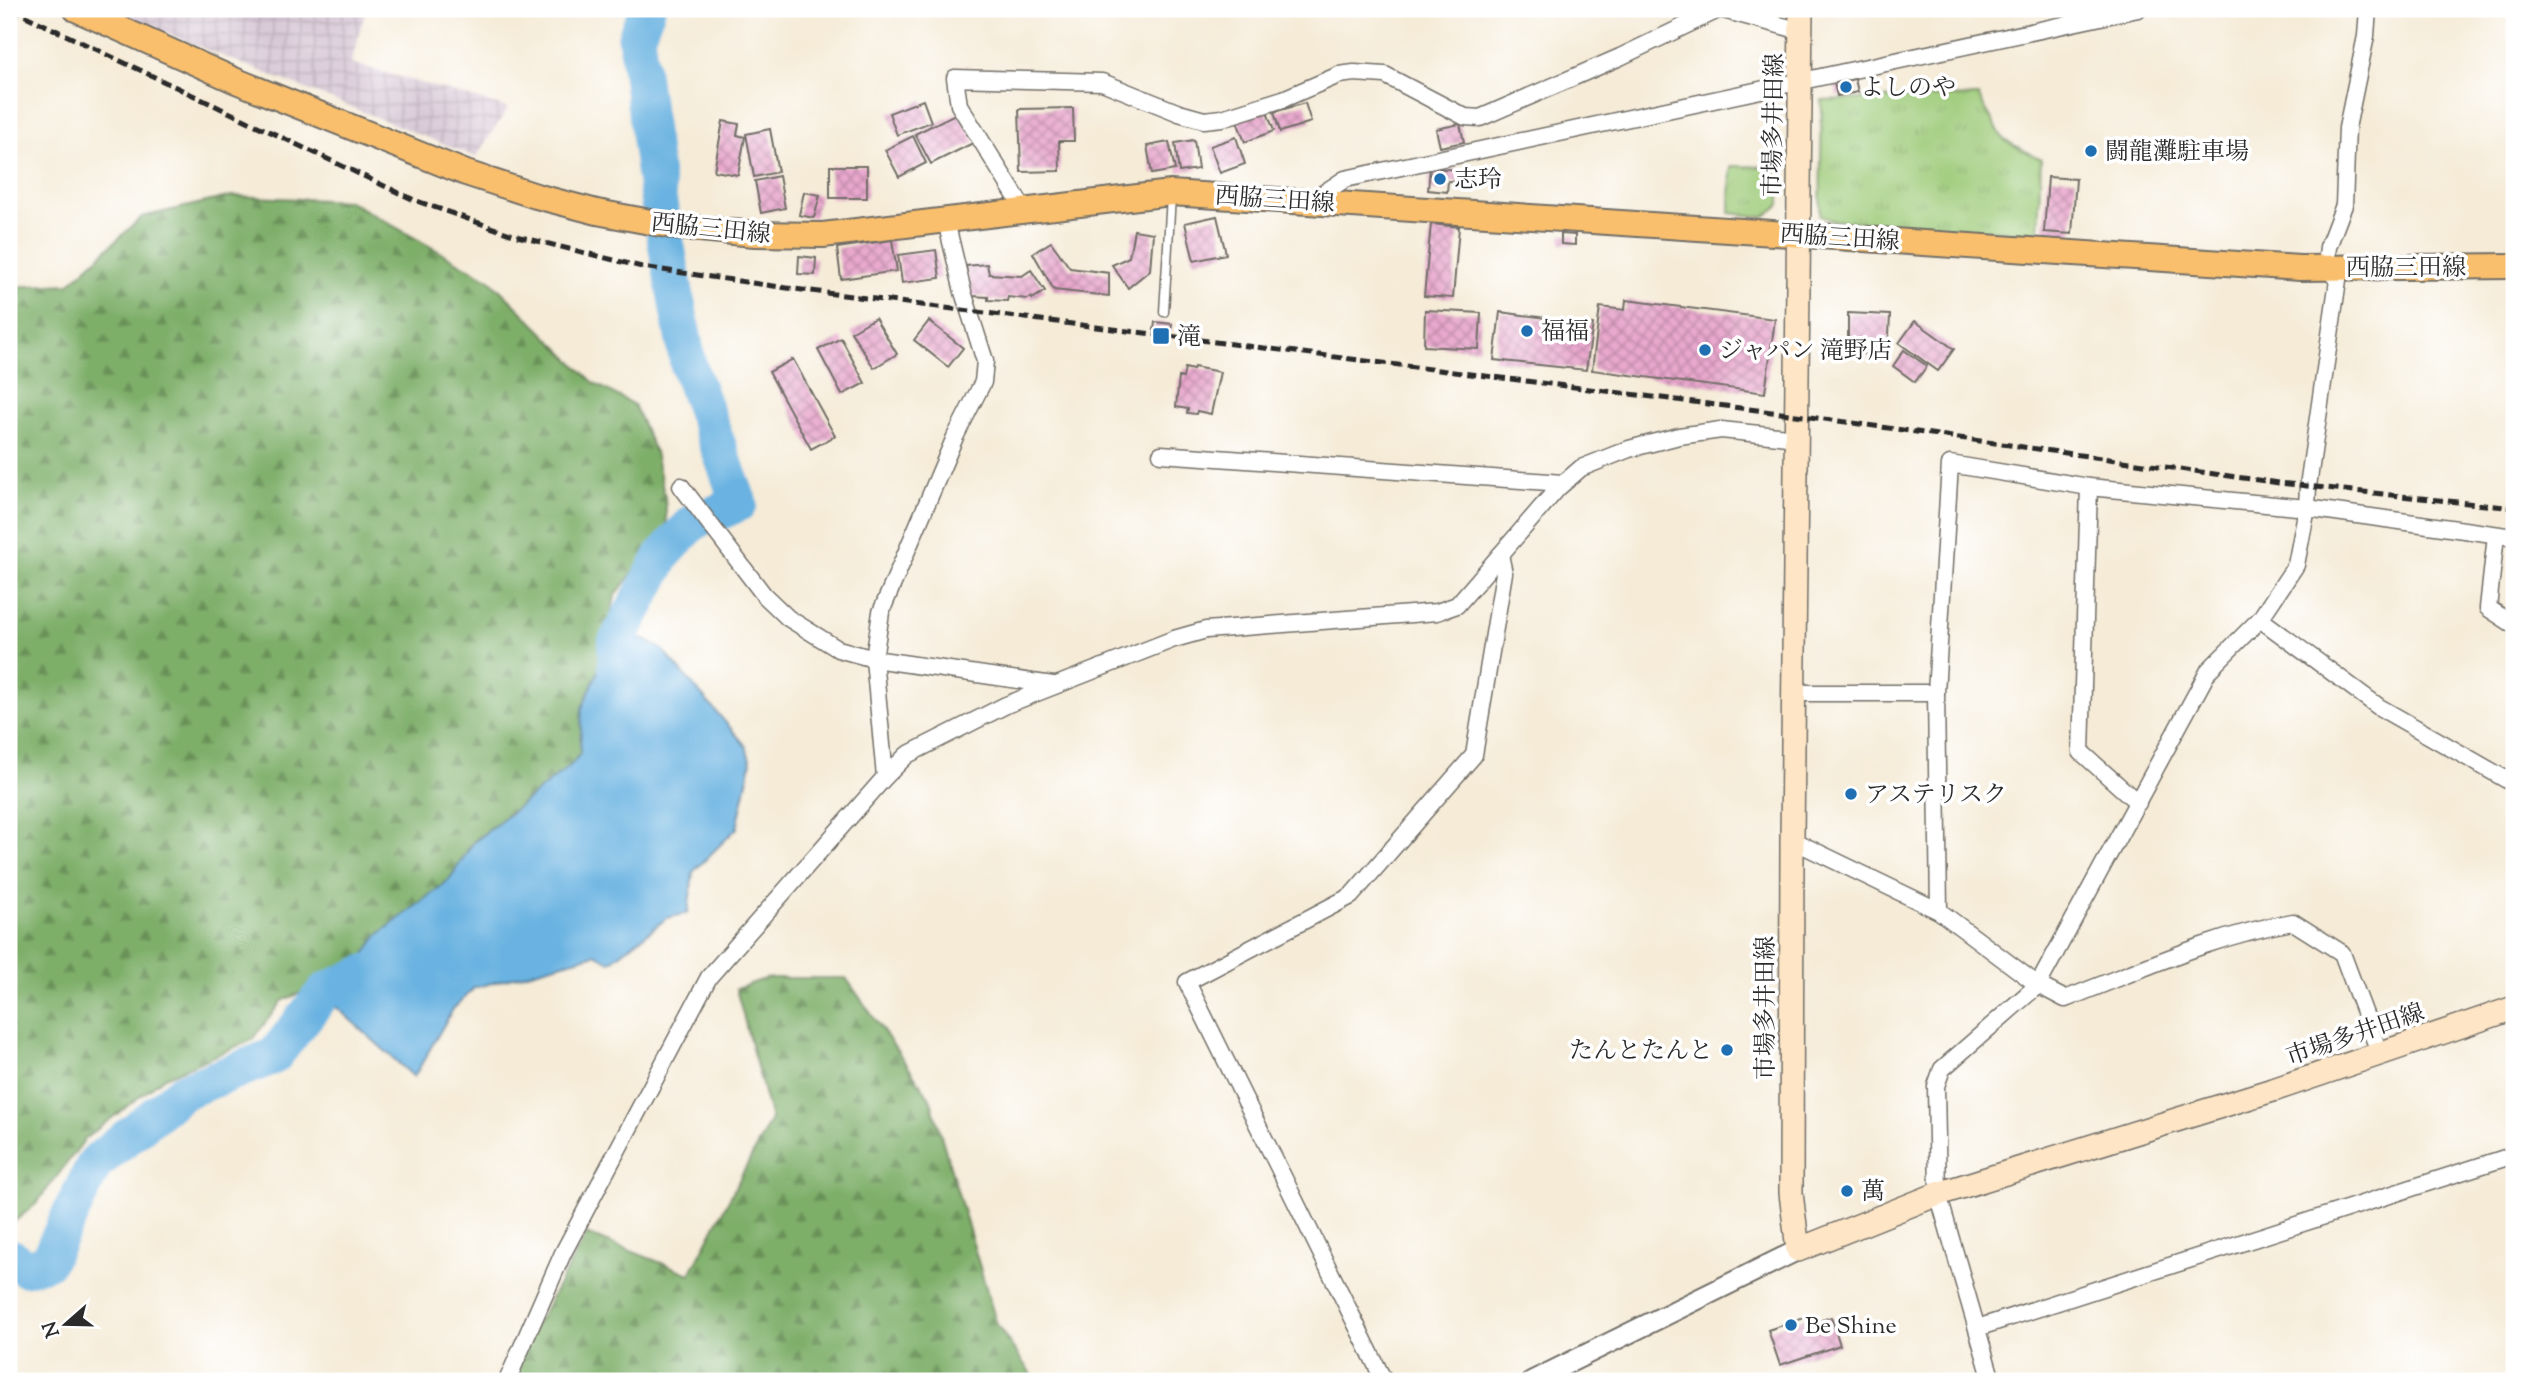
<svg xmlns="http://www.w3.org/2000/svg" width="2523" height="1390" font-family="'Sorts Mill Goudy','Noto Serif JP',serif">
<defs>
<pattern id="industrial-grid" width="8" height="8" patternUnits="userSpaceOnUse" patternTransform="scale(1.75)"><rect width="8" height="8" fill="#d0bdce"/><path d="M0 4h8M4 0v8" fill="none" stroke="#a99aa7"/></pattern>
<pattern id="grass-tufts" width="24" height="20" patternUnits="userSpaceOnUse" patternTransform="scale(1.75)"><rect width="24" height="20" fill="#9ecb79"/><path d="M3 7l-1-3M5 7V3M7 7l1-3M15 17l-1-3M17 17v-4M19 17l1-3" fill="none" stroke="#88ae69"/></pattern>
<pattern id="forest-firs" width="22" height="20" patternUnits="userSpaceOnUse" patternTransform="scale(1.75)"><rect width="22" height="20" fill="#7eaf69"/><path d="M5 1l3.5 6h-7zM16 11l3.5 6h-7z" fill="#678f57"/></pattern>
<pattern id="building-cross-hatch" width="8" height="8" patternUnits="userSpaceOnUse" patternTransform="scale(1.75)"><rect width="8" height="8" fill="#e9a8ce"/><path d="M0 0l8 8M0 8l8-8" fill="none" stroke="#bd89a7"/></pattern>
</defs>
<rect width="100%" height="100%" fill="#fff"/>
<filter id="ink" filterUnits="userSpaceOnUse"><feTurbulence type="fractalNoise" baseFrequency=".0143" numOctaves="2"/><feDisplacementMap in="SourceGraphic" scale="14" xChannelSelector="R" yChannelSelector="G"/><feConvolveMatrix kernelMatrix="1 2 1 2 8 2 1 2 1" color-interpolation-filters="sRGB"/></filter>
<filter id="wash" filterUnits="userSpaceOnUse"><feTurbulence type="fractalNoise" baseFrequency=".00686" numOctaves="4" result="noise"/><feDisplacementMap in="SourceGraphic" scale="28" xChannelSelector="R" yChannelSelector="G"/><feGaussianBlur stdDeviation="1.57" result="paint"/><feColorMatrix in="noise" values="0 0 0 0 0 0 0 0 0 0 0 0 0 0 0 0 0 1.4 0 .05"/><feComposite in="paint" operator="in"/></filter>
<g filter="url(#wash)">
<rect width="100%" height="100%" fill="#f5ebd7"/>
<polygon fill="url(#industrial-grid)" points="112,9 366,9 351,63 508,108 476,157 183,40"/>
<g fill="url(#grass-tufts)" stroke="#647b52" stroke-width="2">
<polygon points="1978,96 2004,140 2041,159 2038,234 1831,220 1820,216 1822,100"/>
<polygon points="1731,166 1781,167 1780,205 1764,217 1730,213"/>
</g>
<g fill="url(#forest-firs)" stroke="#546d4a" stroke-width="2">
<polygon points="232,196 349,201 490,280 593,382 634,405 655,452 665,498 667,528 615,596 601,665 582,708 580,754 571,765 473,842 449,880 378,935 361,960 314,987 282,1001 252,1040 165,1077 86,1138 36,1204 9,1226 9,287 69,284 142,217"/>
<polygon points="767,978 846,978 930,1098 997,1325 1036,1381 891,1381 887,1372 860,1381 514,1381 522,1350 587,1234 690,1274 771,1119 736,989"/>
</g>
<polygon fill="#69b2e1" stroke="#4a6e86" stroke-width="2" points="610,624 631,638 634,634 662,649 746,746 751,763 737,828 693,872 688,913 667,918 610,962 596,954 474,988 453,1009 414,1077 314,987 361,960 378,935 449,880 473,843 571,765 580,754 582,708 601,665"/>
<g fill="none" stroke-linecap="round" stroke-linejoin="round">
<g stroke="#69b2e1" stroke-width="37">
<polyline points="647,9 636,37 658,198 688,364 739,503 710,516"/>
<polyline points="617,681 616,643 663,555 692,523 697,521"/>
<polyline points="9,1259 13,1258 25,1268 47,1262 95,1163 184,1091 274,1056 325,991 368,972"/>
</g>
</g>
<g id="blocks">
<g fill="url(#building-cross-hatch)">
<polygon points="1855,79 1858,92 1837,96 1834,83"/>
<polygon points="923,100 931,122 897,135 889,113"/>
<polygon points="1305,103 1311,122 1280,132 1274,112"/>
<polygon points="1073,108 1074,141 1059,141 1060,171 1021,172 1019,109"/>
<polygon points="1266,109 1274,131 1245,142 1237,121"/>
<polygon points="959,112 975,142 931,164 915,134"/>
<polygon points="723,121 739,124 737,135 745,137 738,175 714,171"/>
<polygon points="1460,124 1464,142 1440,147 1436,129"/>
<polygon points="770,129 778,172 754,177 746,134"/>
<polygon points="913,136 926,163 899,177 885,150"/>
<polygon points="1236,137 1245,164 1220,173 1210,146"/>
<polygon points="1194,140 1198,169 1179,172 1175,143"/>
<polygon points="1169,142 1175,170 1152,174 1147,146"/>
<rect x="830" y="166" width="37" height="32"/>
<polygon points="1430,168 1461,170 1460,182 1448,181 1447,192 1428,190"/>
<polygon points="779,176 785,208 761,213 755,181"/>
<polygon points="2048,177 2076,179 2072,234 2044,232"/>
<polygon points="804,192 820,195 814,218 799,215"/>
<polygon points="1217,216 1226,254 1194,261 1185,223"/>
<polygon points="1431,224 1459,227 1453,298 1424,296"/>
<polygon points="1134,230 1153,233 1150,270 1128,288 1112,265 1129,257"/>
<polygon points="1561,234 1575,235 1575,245 1561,244"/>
<polygon points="892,240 897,271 841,279 837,248"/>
<polygon points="1051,242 1070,268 1109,273 1109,296 1054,290 1033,253"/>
<polygon points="936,250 940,278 902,283 898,255"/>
<polygon points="799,256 816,258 815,275 798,274"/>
<polygon points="987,264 989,274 1022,276 1031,270 1045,291 1032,299 1031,297 1027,299 1008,297 1007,301 988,300 988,297 971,296 966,266"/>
<polygon points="1626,300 1775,319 1765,393 1592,370 1600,307 1625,310"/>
<polygon points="1425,310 1481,313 1479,349 1424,346"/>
<polygon points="1500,312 1593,324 1586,370 1494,360"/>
<polygon points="1848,313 1890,315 1888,355 1848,353"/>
<polygon points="875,318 897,354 874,368 851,332"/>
<polygon points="929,321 963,348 948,367 914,340"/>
<polygon points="1915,321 1954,349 1938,371 1899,343"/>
<polygon points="1155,322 1172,324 1171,332 1154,330"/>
<polygon points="841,338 865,383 842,395 818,350"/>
<polygon points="1904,350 1927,366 1915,382 1893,366"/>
<polygon points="793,359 835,436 811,449 769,372"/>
<polygon points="1194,367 1220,372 1211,414 1197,411 1196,414 1187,413 1188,409 1176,407 1179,377 1183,378 1185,368 1193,370"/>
<polygon points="1813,1315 1816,1322 1831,1317 1840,1345 1780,1365 1768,1330"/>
</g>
</g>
</g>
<g filter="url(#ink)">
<use href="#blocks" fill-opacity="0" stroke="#726e67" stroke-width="2"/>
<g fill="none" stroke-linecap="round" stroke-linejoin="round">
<defs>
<polyline id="service" points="1164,312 1171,196"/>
<g id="minor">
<polyline points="1312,201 1345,179 2138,9"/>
<polyline points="1025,211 959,105 955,78 1102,82 1179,113 1204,120 1222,118 1283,99 1339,75 1354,73 1385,75 1465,117 1480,118 1620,57 1720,9 1801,31"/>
<polyline points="1161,454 1563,483"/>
<polyline points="681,486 764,595 788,618 838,649 874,659 1053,685"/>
<polyline points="2089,487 2081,752 2138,803"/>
<polyline points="2496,535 2488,608 2514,625"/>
<polyline points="2260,619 2379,707 2514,784"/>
<polyline points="1793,693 1936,693"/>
<polyline points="885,777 874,659 881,612 955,437 983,382 985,361 963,292 946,221"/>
<path d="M1792 840 1939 911 2038 985 2065 999C2139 971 2214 935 2293 922L2342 953 2379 1052"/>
<polyline points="1939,911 1936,693 1950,464 2089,487 2307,508 2514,537"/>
<polyline points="1977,1328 2514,1155"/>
<polyline points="507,1381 563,1253 709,977 885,777 907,755 1006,705 1174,639 1206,630 1437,612 1457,605 1558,488 1581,468 1629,449 1679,436 1721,430 1797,438"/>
<polyline points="1384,1381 1187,982 1351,896 1474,755 1504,573 1500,555"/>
<polyline points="1992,1381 1938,1194 1936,1086 1942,1069 2038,985 2209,670 2260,619 2296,565 2307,508 2308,486 2338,280 2326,267 2328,247 2344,205 2347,128 2366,36 2368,9"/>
</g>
<polyline id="tertiary" points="1532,1381 1798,1250"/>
<polyline id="secondary" points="1801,9 1792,840 1791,1193 1798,1250 1938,1194 2276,1089 2514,1008"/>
<polyline id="primary" points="76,9 234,80 466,173 536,196 597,212 677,227 755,234 823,235 1171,193 2300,268 2514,266"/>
</defs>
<use href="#service" stroke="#726e67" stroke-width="11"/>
<use href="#minor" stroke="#726e67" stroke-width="19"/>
<use href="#tertiary" stroke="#726e67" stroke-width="23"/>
<use href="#secondary" stroke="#726e67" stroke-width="26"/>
<use href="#primary" stroke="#726e67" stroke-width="28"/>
<use href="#service" stroke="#fff" stroke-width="8"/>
<use href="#minor" stroke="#fff" stroke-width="16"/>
<use href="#tertiary" stroke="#fff" stroke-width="19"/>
<use href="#secondary" stroke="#fde5c5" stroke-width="23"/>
<use href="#primary" stroke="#f9bf6d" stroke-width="24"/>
<polyline stroke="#2b2b2b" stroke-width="5" stroke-dasharray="10 5" stroke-linecap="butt" points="11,9 414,200 513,235 642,267 787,288 1796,415 2279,483 2514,508"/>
</g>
</g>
<g fill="#1f6fb2" stroke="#fff" stroke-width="2.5">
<circle cx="1846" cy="87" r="7"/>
<circle cx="2091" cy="151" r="7"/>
<circle cx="1440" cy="179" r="7"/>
<circle cx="1527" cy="331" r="7"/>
<rect x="1152" y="327" width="18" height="18" rx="3.5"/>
<circle cx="1705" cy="350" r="7"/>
<circle cx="1851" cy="794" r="7"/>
<circle cx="1727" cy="1050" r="7"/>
<circle cx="1847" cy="1191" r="7"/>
<circle cx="1791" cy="1325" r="7"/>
</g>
<g text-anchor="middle" stroke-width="7" stroke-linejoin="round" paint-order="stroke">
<g font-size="24" fill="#2b2b2b" stroke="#fff" text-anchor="start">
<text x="1860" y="95">よしのや</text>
<text x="2105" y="159">闘龍灘駐車場</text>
<text x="1454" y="187">志玲</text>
<text x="1541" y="339">福福</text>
<text x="1177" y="344">滝</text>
<text x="1719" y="358">ジャパン 滝野店</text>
<text x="1865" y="802">アステリスク</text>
<text x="1713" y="1058" text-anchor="end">たんとたんと</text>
<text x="1861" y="1199">萬</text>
<text x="1805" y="1333">Be Shine</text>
</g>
<g font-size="24" fill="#2b2b2b" stroke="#fff">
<text transform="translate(1773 125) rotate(-89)" y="8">市場多井田線</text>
<text transform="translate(1275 199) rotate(4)" y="8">西脇三田線</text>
<text transform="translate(711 228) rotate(6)" y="8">西脇三田線</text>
<text transform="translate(1840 237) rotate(4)" y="8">西脇三田線</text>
<text x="2406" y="275">西脇三田線</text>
<text transform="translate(1765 1008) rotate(-90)" y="8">市場多井田線</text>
<text transform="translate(2355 1034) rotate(-19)" y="8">市場多井田線</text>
</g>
</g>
<rect width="2523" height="1390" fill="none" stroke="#fff" stroke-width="35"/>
<g transform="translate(66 1324) rotate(250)" stroke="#ffffff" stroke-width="5" paint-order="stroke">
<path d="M0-5L12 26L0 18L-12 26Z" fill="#2b2b2b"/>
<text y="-10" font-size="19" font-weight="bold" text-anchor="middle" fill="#2b2b2b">N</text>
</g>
</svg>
